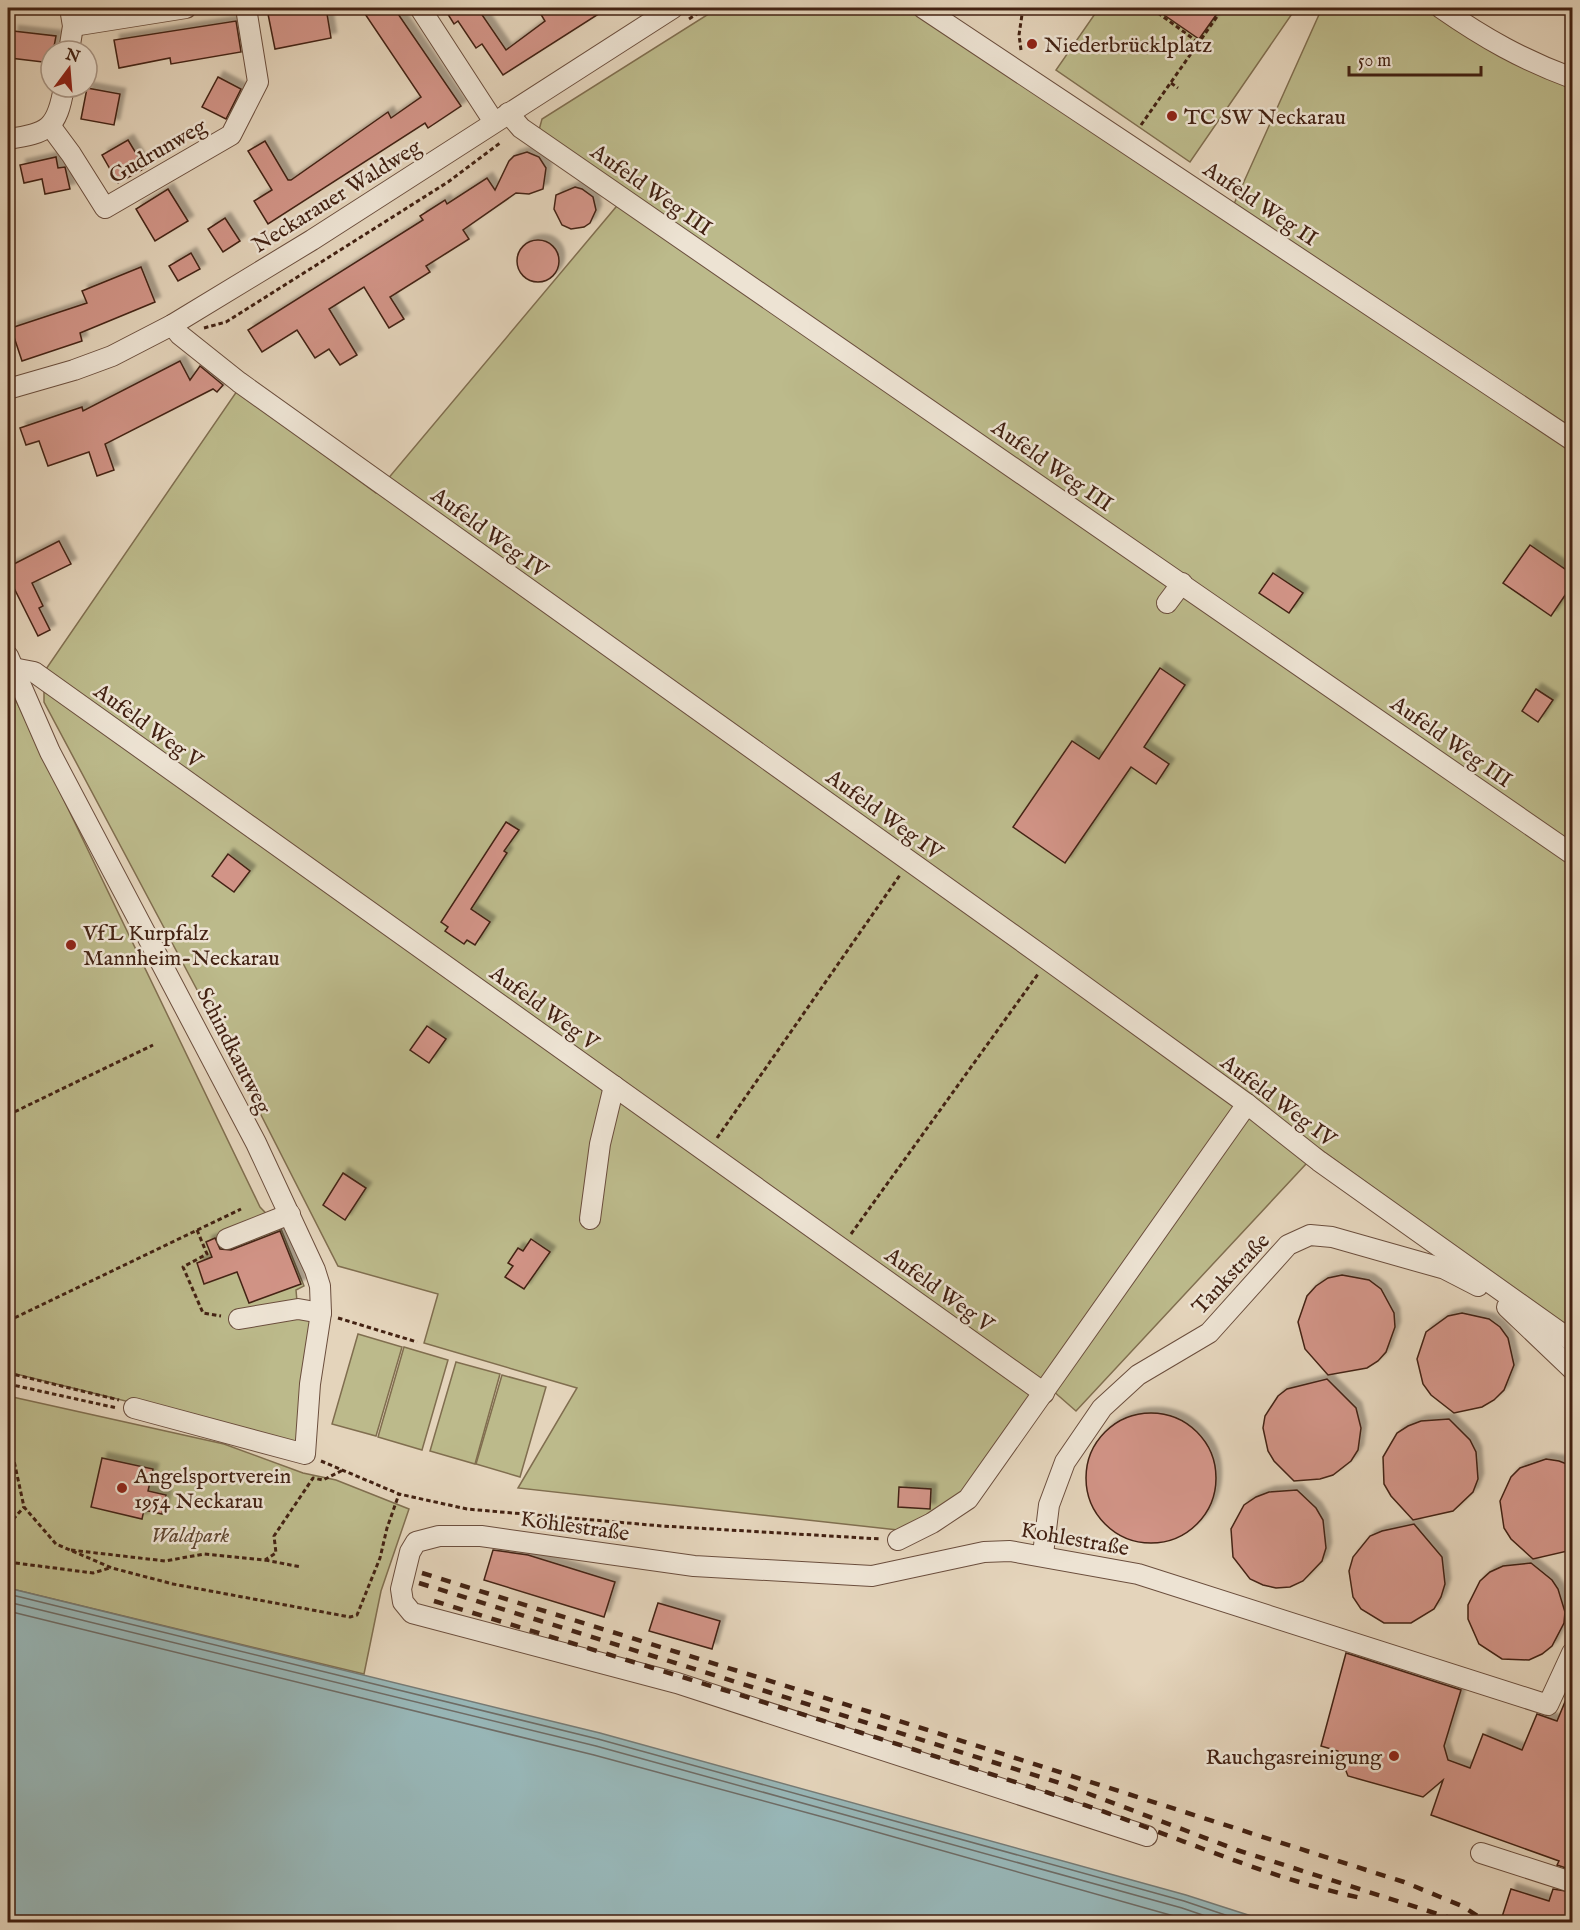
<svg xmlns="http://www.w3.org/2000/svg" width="1580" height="1930" font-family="'IM FELL English',serif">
<defs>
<filter id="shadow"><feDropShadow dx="5.5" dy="-5.5" stdDeviation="1.5" flood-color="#0004"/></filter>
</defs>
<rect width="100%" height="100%" fill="#e4d4bb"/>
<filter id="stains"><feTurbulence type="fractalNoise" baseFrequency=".00333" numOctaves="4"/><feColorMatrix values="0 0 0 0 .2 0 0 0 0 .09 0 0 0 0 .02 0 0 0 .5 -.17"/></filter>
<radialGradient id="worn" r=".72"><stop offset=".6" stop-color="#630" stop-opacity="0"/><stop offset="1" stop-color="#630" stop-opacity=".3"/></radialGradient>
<g fill="#bcba8b" stroke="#806e4f" stroke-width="1.5">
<polygon points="718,8 914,8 1229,215 1322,8 1428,8 1492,50 1572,83 1572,1327 1570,1330 1320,1149 1076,1411 1044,1383 963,1496 898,1530 518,1488 577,1388 424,1343 438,1294 338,1266 203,1001 44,702 44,672 237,391 376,493 621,201 539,130 542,119"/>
<polygon points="1099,8 1296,8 1190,162 1056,70"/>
<polygon points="8,684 260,1207 281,1229 304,1286 296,1290 298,1313 311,1322 300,1444 8,1372"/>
<polygon points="358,1334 402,1347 376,1436 332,1424"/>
<polygon points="404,1347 448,1360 422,1450 378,1437"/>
<polygon points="456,1362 500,1374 475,1464 430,1451"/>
<polygon points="502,1375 546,1387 520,1477 476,1464"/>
<polygon points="8,1396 224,1444 303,1473 336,1480 409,1509 381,1591 364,1674 8,1588"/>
</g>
<polygon fill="#98b7b8" stroke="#767b76" stroke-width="1.5" points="8,1588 600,1733 1186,1895 1270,1922 8,1922"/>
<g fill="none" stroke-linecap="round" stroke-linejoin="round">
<g stroke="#6e6c66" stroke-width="1.5">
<polyline points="8,1594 598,1739 1184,1901 1246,1922"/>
<polyline points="8,1602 596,1746 1182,1908 1223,1922"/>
<polyline points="8,1611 594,1755 834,1820 1195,1922"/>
</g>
</g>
<g fill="#d29487" stroke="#432213" stroke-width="1.5" filter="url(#shadow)">
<polygon points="307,8 326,8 331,38 275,49 268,14"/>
<polygon points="361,8 394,8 461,106 428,128 425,123 268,224 254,201 272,190 248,151 265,141 288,180 291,180 388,112 391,118 421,97"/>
<polygon points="444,8 481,8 478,9 506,50 545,21 537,8 608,8 503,75 482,44 476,48 458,21 454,24"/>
<polygon points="1154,8 1221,8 1199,39"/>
<polygon points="236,21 241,52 171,64 170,58 119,68 114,40"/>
<polygon points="13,31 56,36 51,63 10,58"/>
<polygon points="218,77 241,89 226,119 202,107"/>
<polygon points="87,88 120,94 114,125 81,119"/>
<polygon points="128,140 145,168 118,183 102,155"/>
<polygon points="527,152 539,157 546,168 543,189 529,194 516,193 463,230 469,239 426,266 430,272 390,297 404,319 389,328 364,287 329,309 357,355 340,365 329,349 315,358 297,330 262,352 248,330 423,220 420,216 445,200 447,204 487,178 495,190 509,161 514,156"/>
<polygon points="56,157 58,168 65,167 70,189 45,194 42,179 24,183 20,165"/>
<polygon points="575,187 582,189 593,197 596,210 590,223 584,227 571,229 562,225 554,209 556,195"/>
<polygon points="168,189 188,221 155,241 136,209"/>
<polygon points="225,218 240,241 223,252 208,229"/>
<circle cx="538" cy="261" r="21"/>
<polygon points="191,253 200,269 178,281 169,266"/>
<polygon points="141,267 155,302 80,333 82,341 22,361 11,328 87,303 82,291"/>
<polygon points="180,361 190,380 200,366 223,385 217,392 213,389 105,444 114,470 97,476 89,452 48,466 39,441 26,445 20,428 82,407 83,411"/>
<polygon points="59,541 71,564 32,583 43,606 39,608 50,630 38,636 8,576 8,567"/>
<polygon points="1530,545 1572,574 1572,585 1551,616 1503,583"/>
<polygon points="1273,573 1303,593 1289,613 1259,593"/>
<polygon points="1160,668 1185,685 1144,747 1169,764 1156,784 1131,767 1065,863 1013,827 1072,741 1099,759"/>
<polygon points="1536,689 1553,700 1538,722 1522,711"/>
<polygon points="506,822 519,830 504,851 507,853 471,909 490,922 475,945 467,940 464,944 445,931 448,927 441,922"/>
<polygon points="228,854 250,871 234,892 212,876"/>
<polygon points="427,1026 446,1039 429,1063 410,1050"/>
<polygon points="343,1173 366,1188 345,1220 323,1205"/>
<polygon points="280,1231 301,1284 249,1303 237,1272 204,1284 197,1263 212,1257 206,1242 215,1238 220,1249 231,1250"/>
<polygon points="531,1239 550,1252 524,1289 505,1277 513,1266 508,1263 518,1248 523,1251"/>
<polygon points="1342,1275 1369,1280 1381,1289 1394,1313 1395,1327 1386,1352 1378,1361 1367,1368 1328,1375 1305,1349 1298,1322 1307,1296 1316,1286 1328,1278"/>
<polygon points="1462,1313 1489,1319 1500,1327 1508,1338 1514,1365 1504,1390 1494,1400 1482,1407 1454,1413 1431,1395 1423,1384 1417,1359 1426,1332 1448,1316"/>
<polygon points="1327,1379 1356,1408 1361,1428 1358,1450 1351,1461 1333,1475 1320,1479 1294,1481 1274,1461 1268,1451 1263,1428 1265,1416 1278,1396 1287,1389"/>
<circle cx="1151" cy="1478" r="65"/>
<polygon points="1449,1419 1470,1440 1476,1452 1478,1479 1473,1492 1453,1511 1413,1520 1391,1496 1384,1484 1383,1457 1397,1433 1408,1426 1421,1421"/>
<polygon points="102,1458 153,1469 148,1491 166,1495 162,1514 144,1510 142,1519 91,1507"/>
<polygon points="1546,1459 1559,1461 1572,1466 1572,1550 1533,1559 1511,1539 1504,1528 1500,1501 1511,1477 1520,1468"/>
<polygon points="899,1487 931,1489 930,1509 898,1507"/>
<polygon points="1297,1490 1316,1508 1323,1520 1326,1548 1322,1561 1303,1581 1290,1587 1276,1588 1263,1585 1250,1579 1233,1557 1231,1529 1244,1505 1256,1497 1269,1492"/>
<polygon points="1414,1524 1442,1557 1445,1584 1441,1597 1434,1609 1411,1623 1384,1623 1361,1609 1353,1597 1349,1571 1353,1557 1370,1536 1382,1531"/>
<polygon points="493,1550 528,1555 615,1582 604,1617 484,1580"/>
<polygon points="1531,1563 1552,1580 1558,1589 1565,1612 1564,1623 1552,1646 1542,1654 1529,1660 1502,1659 1479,1644 1468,1619 1468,1605 1480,1581 1490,1572 1503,1566"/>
<polygon points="658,1603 720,1621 712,1649 649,1631"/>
<polygon points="1346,1653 1461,1690 1444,1746 1448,1760 1470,1768 1483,1734 1522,1750 1537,1714 1557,1721 1572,1685 1572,1870 1557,1865 1559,1861 1431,1815 1443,1780 1423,1797 1348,1776 1338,1751 1321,1746"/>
<polygon points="1511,1889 1549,1901 1553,1889 1572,1892 1570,1923 1511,1923 1501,1920"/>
</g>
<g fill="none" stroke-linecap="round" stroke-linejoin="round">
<defs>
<g id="minor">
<polyline points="420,8 494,122"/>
<polyline points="923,8 1572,440"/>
<path d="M1441 8C1484 38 1523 60 1572 78"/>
<polyline points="73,26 186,8"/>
<polyline points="69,51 73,26 70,8"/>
<polyline points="508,113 521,128 1572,854"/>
<polyline points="51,127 71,154 105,208 231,135 258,82 246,8"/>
<path d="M8 139C48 133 57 129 64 87"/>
<polyline points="172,325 180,335 239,382 1048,960 1247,1104 1319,1161 1572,1341"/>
<polyline points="8,389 74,370 112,356 172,325 312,240 673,8"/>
<polyline points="1167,603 1182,583"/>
<polyline points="8,656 50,752 256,1143 315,1270 320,1286 321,1313 310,1384 305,1454 134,1408"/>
<polyline points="13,668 34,672 1044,1393"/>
<polyline points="590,1219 600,1144 614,1086"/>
<polyline points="227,1239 290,1214"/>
<polyline points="1507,1307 1572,1369"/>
<polyline points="239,1319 298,1309 321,1313"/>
<polyline points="898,1540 932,1523 968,1499 1247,1104"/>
<polyline points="1043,1554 1049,1505 1065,1462 1102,1408 1138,1375 1209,1333 1288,1245 1310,1235 1332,1237 1445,1269 1478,1286"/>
<polyline points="1147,1836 677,1683 412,1613 403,1602 401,1589 410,1552 416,1542 439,1536 481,1536 694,1566 872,1576 984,1552 1010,1551 1138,1574 1548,1705 1572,1653"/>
<polyline points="1481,1853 1568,1881"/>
</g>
</defs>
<use href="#minor" stroke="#6b4e3d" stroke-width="22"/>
<g stroke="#432213" stroke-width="3" stroke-dasharray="4.5 3" stroke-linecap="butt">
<polyline points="1156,8 1154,10 1199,43"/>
<polyline points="689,19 706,8"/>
<polyline points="1021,50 1019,35 1023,8"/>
<polyline points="1171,83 1178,88"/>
<polyline points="1141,125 1223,8"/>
<polyline points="204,328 226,322 448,182 500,143"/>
<polyline points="8,1098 15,1112"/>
<polyline points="8,1115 153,1045"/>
<polyline points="717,1138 900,875"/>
<polyline points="197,1230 207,1254 183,1267 203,1313 221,1316"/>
<polyline points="851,1234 1038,974"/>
<polyline points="338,1318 417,1342"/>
<polyline points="8,1321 241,1209"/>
<polyline points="8,1373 119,1400"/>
<polyline points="8,1384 117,1408"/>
<polyline points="8,1433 24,1507 56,1544 112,1568 173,1584 350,1617 357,1615 380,1558 387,1528 399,1494"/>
<polyline points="321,1461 399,1494 467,1509 662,1526 881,1539"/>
<polyline points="8,1525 24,1507"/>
<polyline points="71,1550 165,1561 204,1554 265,1560 276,1553 274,1536 313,1478 323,1480 343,1470"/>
<polyline points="265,1560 301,1567"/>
<polyline points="8,1562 93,1573 110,1568"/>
</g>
<use href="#minor" stroke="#ede3d3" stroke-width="20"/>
<g stroke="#432213" stroke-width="4.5" stroke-dasharray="10 10" stroke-linecap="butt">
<polyline points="422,1573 912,1725 1404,1882 1462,1906 1487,1922"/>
<polyline points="419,1583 1063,1784 1237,1850 1463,1922"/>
<path d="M434 1601C643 1665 851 1728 1058 1796 1161 1829 1259 1877 1366 1899"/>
</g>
</g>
<g fill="#8f2418" stroke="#ede3d3" stroke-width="2">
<circle cx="1032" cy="44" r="6"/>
<circle cx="1172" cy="116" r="6"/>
<circle cx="71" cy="945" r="6"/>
<circle cx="122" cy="1488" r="6"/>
<circle cx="1394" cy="1756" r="6"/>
</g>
<g text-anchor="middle" stroke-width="5" stroke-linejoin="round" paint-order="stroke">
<g font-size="22" fill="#432213" stroke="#ede3d3" text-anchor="start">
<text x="1044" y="52">Niederbrücklplatz</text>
<text x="1184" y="124">TC SW Neckarau</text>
<text x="83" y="940">VfL Kurpfalz<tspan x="83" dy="25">Mannheim-Neckarau</tspan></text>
<text x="134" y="1483">Angelsportverein<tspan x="134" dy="25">1954 Neckarau</tspan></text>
<text x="1382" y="1764" text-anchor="end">Rauchgasreinigung</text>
</g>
<g font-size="22" fill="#432213" stroke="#ede3d3">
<text transform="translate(157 150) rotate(-30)" y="8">Gudrunweg</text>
<text transform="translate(652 189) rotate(35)" y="8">Aufeld Weg III</text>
<text transform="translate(336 195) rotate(-32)" y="8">Neckarauer Waldweg</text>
<text transform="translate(1261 203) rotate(34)" y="8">Aufeld Weg II</text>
<text transform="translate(1053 465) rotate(35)" y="8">Aufeld Weg III</text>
<text transform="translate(490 532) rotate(36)" y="8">Aufeld Weg IV</text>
<text transform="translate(149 725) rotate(36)" y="8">Aufeld Weg V</text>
<text transform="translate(1452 741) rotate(35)" y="8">Aufeld Weg III</text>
<text transform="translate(885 814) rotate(36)" y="8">Aufeld Weg IV</text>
<text transform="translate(545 1007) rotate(36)" y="8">Aufeld Weg V</text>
<text transform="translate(235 1050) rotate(63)" y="8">Schindkautweg</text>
<text transform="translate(1279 1100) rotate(37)" y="8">Aufeld Weg IV</text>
<text transform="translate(1230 1273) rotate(-47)" y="8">Tankstraße</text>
<text transform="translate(940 1289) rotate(36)" y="8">Aufeld Weg V</text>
<text transform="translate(575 1525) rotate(8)" y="8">Kohlestraße</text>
<text transform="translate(1075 1538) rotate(10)" y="8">Kohlestraße</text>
</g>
<g font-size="22" font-style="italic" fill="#614831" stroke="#ede3d3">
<text x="190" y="1542">Waldpark</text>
</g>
</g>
<rect width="1580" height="1930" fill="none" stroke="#e4d4bb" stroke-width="30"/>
<rect x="9" y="9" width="1562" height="1912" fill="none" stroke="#432213" stroke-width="3"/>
<rect x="15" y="15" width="1550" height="1900" fill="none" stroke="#432213" stroke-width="1.5"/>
<g transform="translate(69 69) rotate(16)"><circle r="28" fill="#ede3d3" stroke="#a99686" stroke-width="1.5"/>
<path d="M0-4.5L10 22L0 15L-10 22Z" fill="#8f2418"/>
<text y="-9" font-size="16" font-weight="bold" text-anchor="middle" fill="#432213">N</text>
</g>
<path d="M1349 66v9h132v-9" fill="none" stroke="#432213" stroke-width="3"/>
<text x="1358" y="66" font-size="18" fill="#432213" stroke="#ede3d3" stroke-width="4.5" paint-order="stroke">50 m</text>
<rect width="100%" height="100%" filter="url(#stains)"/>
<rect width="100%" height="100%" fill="url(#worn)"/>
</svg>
